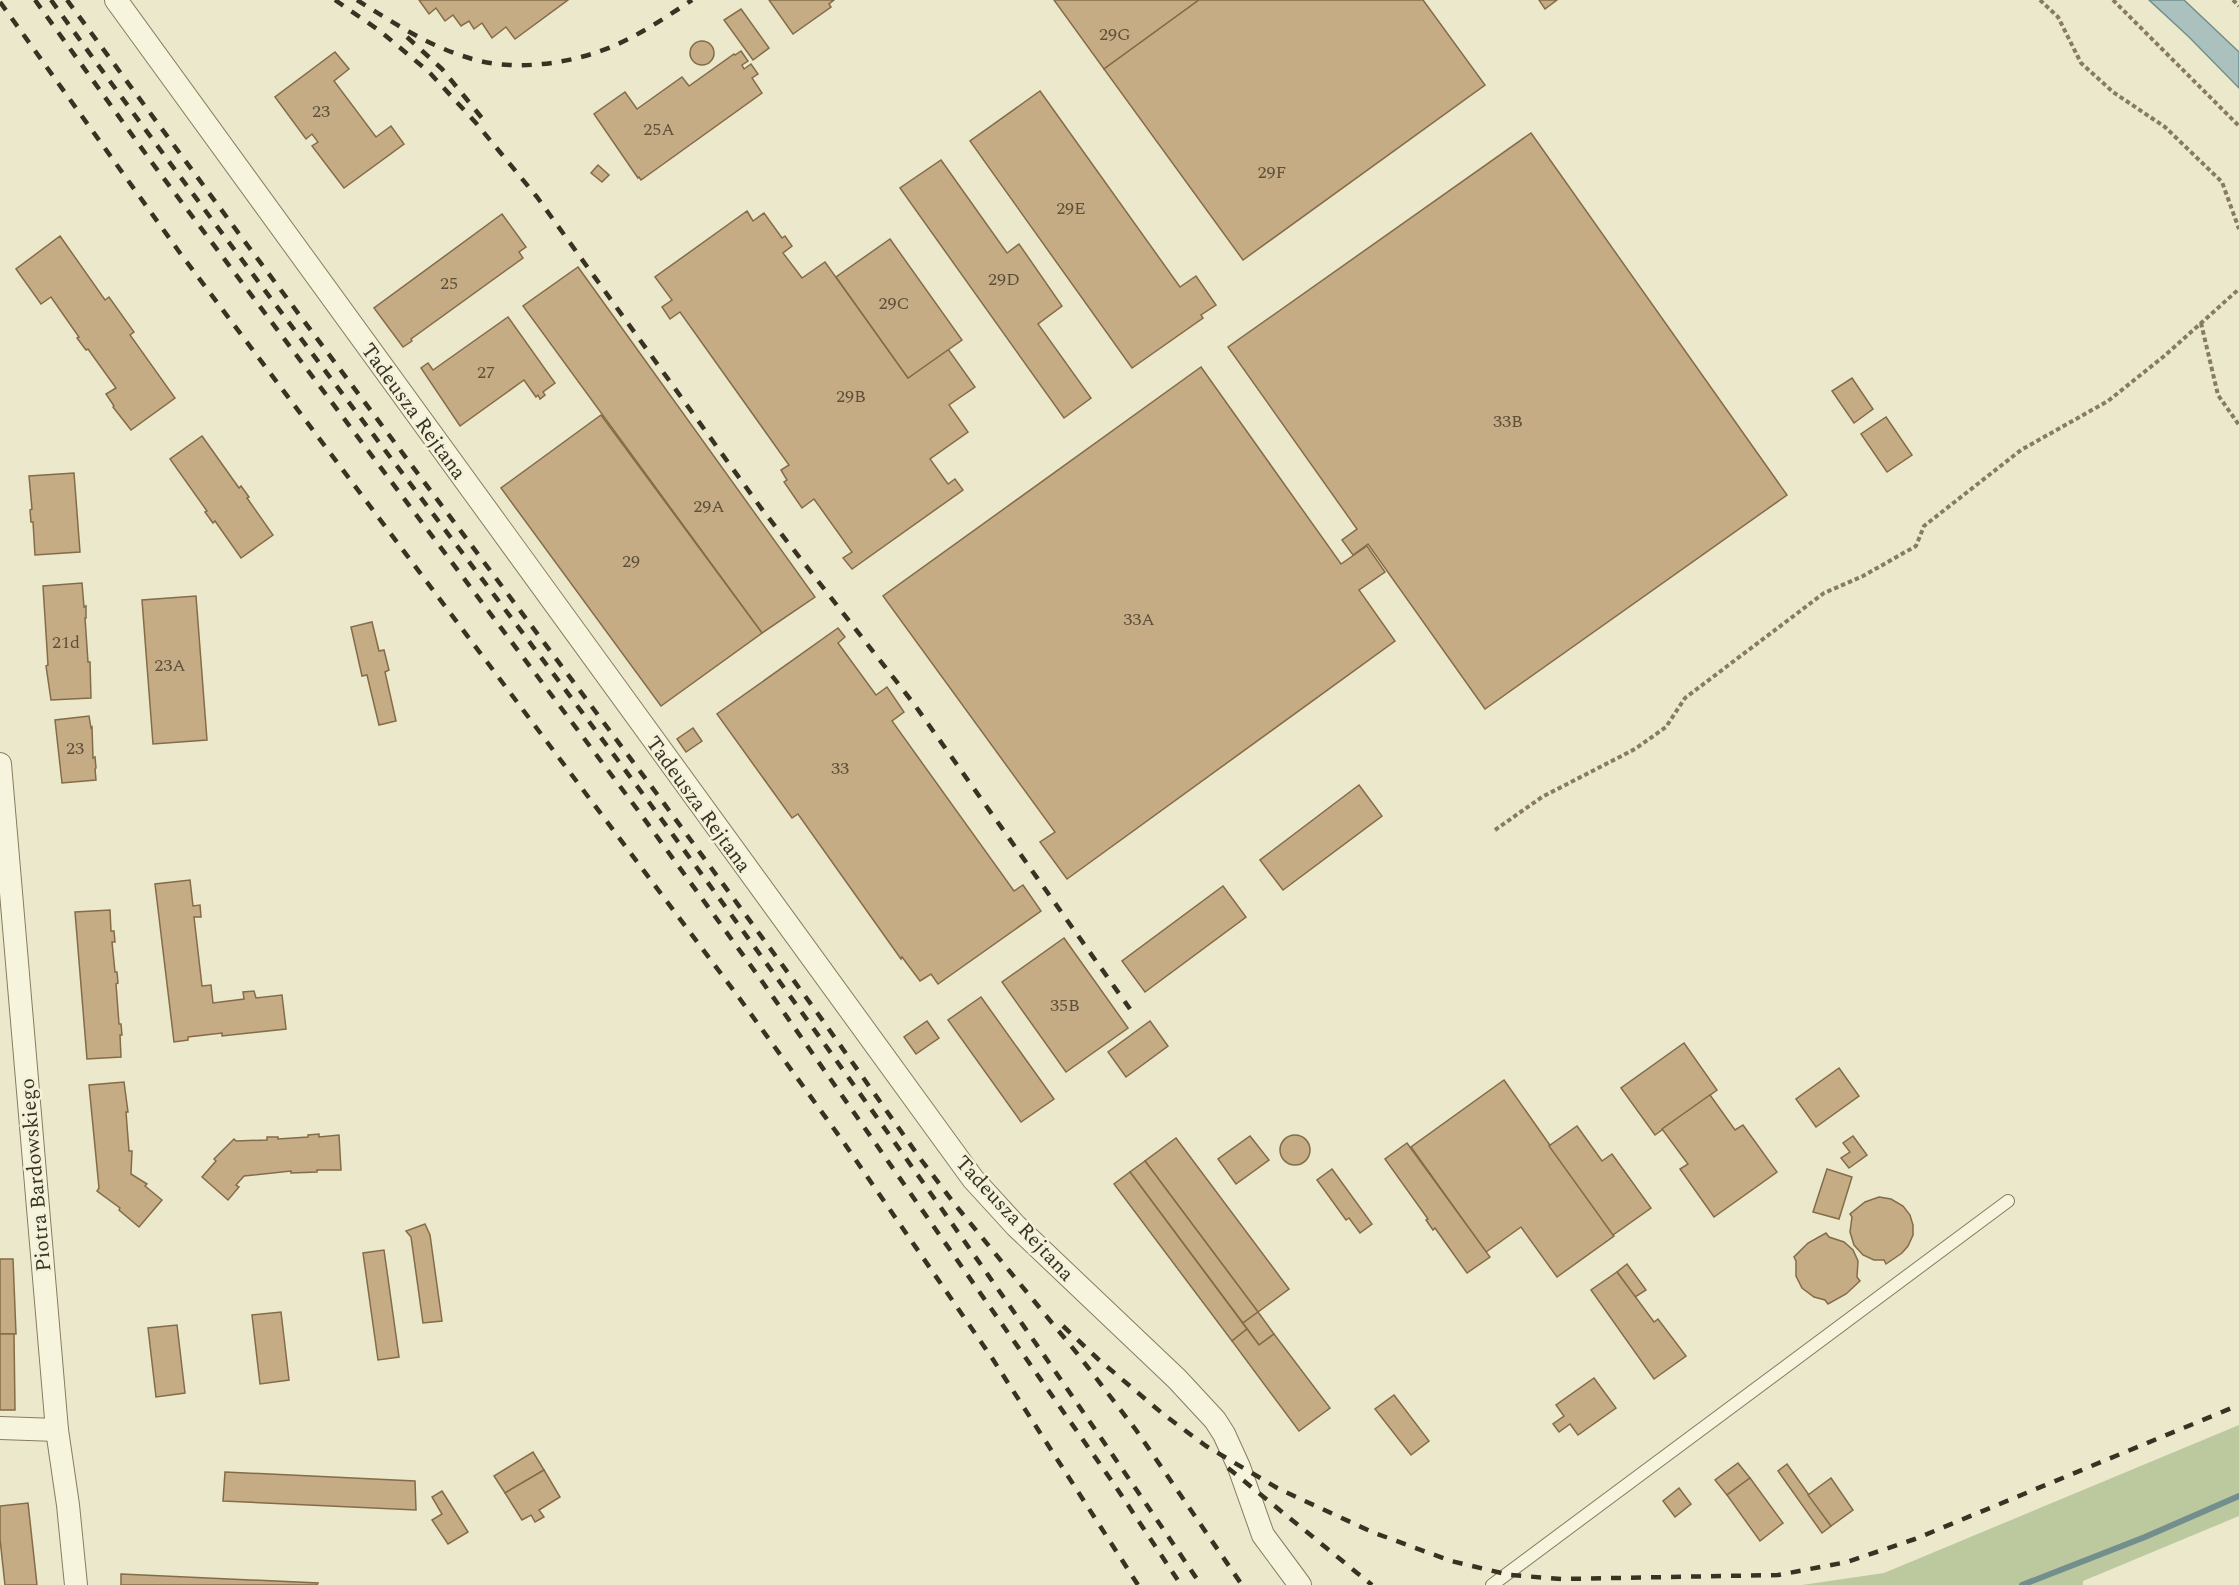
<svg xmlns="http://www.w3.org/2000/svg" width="2239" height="1585" font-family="Spectral,serif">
<rect width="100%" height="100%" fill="#ebe8cb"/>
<polygon fill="#bcc99f" points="2239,1425 2239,1516 2083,1581 2083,1585 1802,1585 1884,1573"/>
<polygon fill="#abc1be" stroke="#728f8d" stroke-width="1.5" points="2149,0 2184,0 2239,52 2239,88 2189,37"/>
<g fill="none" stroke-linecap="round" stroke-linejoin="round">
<polyline stroke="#728f8d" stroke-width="6" points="2022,1585 2145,1537 2239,1496"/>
</g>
<g fill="#c6ac84" stroke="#846c48" stroke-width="1.5">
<polygon points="419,0 568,0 515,39 506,27 492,38 482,23 474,29 469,21 461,26 453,15 445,21 436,8 429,14"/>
<polygon points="769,0 834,0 829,4 831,7 793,34"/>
<polygon points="1054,0 1199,0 1104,69"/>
<polygon points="1199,0 1423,0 1485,85 1243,260 1104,69"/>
<polygon points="1539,0 1557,0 1545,9"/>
<polygon points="741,9 769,48 753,60 724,20"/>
<circle cx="702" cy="53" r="12"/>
<polygon points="741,51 748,61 742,65 744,69 751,64 758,74 752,78 762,93 641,180 639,177 638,178 594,114 625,92 637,109 682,77 689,86 734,54 735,55"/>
<polygon points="335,52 349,69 334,81 376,137 391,126 404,144 344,188 312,146 318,142 312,134 306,139 275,97"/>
<polygon points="1040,91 1180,287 1196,276 1216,305 1201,315 1203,318 1132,368 970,141"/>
<polygon points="1531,133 1787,495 1485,709 1368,544 1353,555 1342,540 1357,529 1228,347"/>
<polygon points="941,160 1007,253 1019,244 1062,306 1038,324 1091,398 1064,418 900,188"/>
<polygon points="598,165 609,175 602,182 591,173"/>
<polygon points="747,211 753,221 764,213 782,238 785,236 792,246 783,253 802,278 825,262 908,378 948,349 975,387 949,405 968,432 930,459 948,484 955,479 963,490 852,569 843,558 852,552 814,499 802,508 784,482 787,480 781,470 789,465 680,312 670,319 662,307 672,300 655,277"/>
<polygon points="502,214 526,247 519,252 523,258 411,339 412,341 403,347 374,308"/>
<polygon points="60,236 105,300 109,297 134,332 130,335 175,398 131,430 113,407 114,406 106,394 116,388 88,349 86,350 77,338 79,337 51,297 41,304 16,269"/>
<polygon points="890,239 962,340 908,378 836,277"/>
<polygon points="578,267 815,597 762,633 523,306"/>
<polygon points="508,317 555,383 543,392 545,395 540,399 538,395 536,397 524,380 460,426 421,368 428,363 433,370"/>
<polygon points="1201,367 1341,564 1367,546 1385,572 1359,590 1395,641 1067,879 1040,842 1055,832 883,596"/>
<polygon points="1852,378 1873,409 1854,423 1832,391"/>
<polygon points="601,415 762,633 661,706 501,488"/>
<polygon points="1886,417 1912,455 1887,472 1861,434"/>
<polygon points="202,436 239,488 241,486 249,497 247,498 273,535 241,558 215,521 213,523 205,512 207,511 170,459"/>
<polygon points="74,473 80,552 35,555 33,522 31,522 30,510 32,509 29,476"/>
<polygon points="82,583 84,607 86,606 86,618 85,618 88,662 90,662 91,698 51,700 46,666 48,665 43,586"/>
<polygon points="196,596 207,740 153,744 142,600"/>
<polygon points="372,622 379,651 384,650 389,670 385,672 396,721 379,725 367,675 362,676 351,627"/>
<polygon points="838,628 845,637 838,643 876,695 887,687 904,712 892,721 1014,891 1023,885 1041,911 938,984 931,974 920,981 902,957 901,959 798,814 792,818 717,714"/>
<polygon points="89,716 91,728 92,727 93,758 95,757 96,768 95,769 96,780 62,783 55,720"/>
<polygon points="693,728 702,741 686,752 677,739"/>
<polygon points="1359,785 1382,816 1283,890 1260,860"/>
<polygon points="190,880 193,906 200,905 201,917 194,917 202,986 211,985 213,1003 244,999 243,992 254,991 256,998 282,995 286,1029 222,1036 222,1033 188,1037 188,1040 174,1042 155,884"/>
<polygon points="1223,886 1246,917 1145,992 1122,961"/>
<polygon points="110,910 111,931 114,931 115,942 112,942 115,972 117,972 118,983 116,984 119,1024 121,1024 122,1035 120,1035 121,1057 87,1059 75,912"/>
<polygon points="1064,938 1128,1028 1066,1072 1002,982"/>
<polygon points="981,997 1054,1099 1021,1122 948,1020"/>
<polygon points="927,1021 939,1038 916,1054 904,1037"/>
<polygon points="1150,1021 1168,1046 1126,1077 1108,1052"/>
<polygon points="1684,1043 1717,1090 1655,1135 1621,1088"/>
<polygon points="1839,1068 1859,1096 1816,1127 1796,1099"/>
<polygon points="1504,1080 1614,1236 1557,1277 1521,1227 1486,1252 1411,1147"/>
<polygon points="124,1082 128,1112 126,1112 129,1151 132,1151 131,1174 147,1184 145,1186 162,1200 139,1227 119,1210 120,1208 97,1191 99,1188 89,1085"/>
<polygon points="1710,1095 1735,1130 1743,1125 1777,1172 1714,1217 1680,1169 1688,1164 1662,1129"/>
<polygon points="1577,1126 1602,1161 1612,1154 1651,1208 1613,1235 1549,1146"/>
<polygon points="319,1134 319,1137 339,1135 341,1170 317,1170 317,1172 291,1173 291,1171 244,1176 236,1185 239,1187 228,1200 202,1177 216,1161 214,1159 234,1139 236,1141 267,1140 267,1137 278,1137 278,1139 308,1137 308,1135"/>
<circle cx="1295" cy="1150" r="15"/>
<polygon points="1250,1136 1269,1160 1236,1184 1218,1159"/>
<polygon points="1853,1136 1867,1155 1849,1168 1841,1158 1850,1152 1843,1143"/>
<polygon points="1176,1138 1289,1289 1258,1312 1145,1161"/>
<polygon points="1407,1143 1490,1257 1467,1273 1435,1228 1433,1230 1426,1220 1428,1219 1385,1159"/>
<polygon points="1145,1161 1258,1312 1243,1323 1130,1172"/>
<polygon points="1332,1169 1372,1224 1360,1233 1349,1218 1346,1220 1317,1180"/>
<polygon points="1827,1169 1852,1177 1839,1219 1813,1212"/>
<polygon points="1130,1172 1247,1329 1232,1341 1114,1184"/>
<polygon points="1879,1197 1891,1199 1903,1206 1910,1215 1913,1225 1913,1235 1908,1246 1902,1253 1886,1264 1884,1260 1874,1260 1863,1255 1854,1245 1850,1232 1852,1217 1850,1214 1865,1202"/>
<polygon points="425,1224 430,1235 442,1321 423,1323 411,1237 406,1231"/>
<polygon points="1826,1233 1829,1237 1844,1242 1853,1250 1858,1261 1857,1277 1860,1281 1846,1294 1828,1304 1825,1300 1814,1297 1802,1288 1796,1276 1796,1261 1794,1257 1808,1243"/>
<polygon points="384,1250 399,1357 378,1360 363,1253"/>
<polygon points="0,1259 13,1259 16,1334 0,1334"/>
<polygon points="1627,1264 1646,1290 1635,1297 1617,1272"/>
<polygon points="1617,1272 1654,1322 1658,1319 1686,1356 1654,1379 1591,1290"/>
<polygon points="281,1312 289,1380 260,1384 252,1315"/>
<polygon points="1258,1312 1274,1334 1259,1345 1243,1323"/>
<polygon points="177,1325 185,1393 156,1397 148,1328"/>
<polygon points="1247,1329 1259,1345 1274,1334 1330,1408 1299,1431 1232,1341"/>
<polygon points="0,1334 14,1334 15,1410 0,1410"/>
<polygon points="1594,1378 1616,1408 1578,1435 1570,1424 1559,1432 1553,1424 1564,1416 1556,1405"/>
<polygon points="1394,1395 1429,1441 1411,1455 1375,1409"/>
<polygon points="533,1452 544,1470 505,1493 494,1476"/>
<polygon points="1738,1463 1750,1478 1727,1495 1715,1480"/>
<polygon points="1787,1464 1831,1526 1822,1533 1778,1471"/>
<polygon points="544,1470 560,1497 539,1510 544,1517 535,1522 531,1515 522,1520 505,1493"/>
<polygon points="225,1472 415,1481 416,1510 223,1501"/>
<polygon points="1750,1478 1783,1523 1760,1541 1727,1495"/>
<polygon points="1831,1478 1853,1510 1831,1526 1808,1495"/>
<polygon points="1679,1488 1691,1504 1675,1517 1663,1501"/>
<polygon points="442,1491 468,1532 448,1544 432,1520 442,1514 432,1497"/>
<polygon points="28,1503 37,1585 5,1585 0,1539 0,1506"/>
<polygon points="121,1574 318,1583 317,1585 121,1585"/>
</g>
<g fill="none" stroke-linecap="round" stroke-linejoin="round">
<defs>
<polyline id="service" points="1492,1585 2008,1201"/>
<g id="minor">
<polyline points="116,0 973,1179 1016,1226 1177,1379 1215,1420 1224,1434 1239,1467 1263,1535 1300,1585"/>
<polyline points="0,764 57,1430 68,1505 76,1585"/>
<polyline points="0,1428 57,1430"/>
</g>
</defs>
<use href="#service" stroke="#877c60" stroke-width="14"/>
<use href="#minor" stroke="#877c60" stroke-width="24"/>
<g stroke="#877c60" stroke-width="4" stroke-dasharray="4.5 3" stroke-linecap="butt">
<polyline points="2040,0 2058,17 2081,63 2113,92 2165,127 2222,182 2239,229"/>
<polyline points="2113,0 2239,126"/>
<polyline points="2233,0 2239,6"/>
<polyline points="2201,323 2218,395 2239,425"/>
<polyline points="1495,830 1542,797 1635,749 1666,727 1685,698 1824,593 1863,576 1916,546 1924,526 2021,450 2108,401 2163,357 2239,289"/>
</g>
<use href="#service" stroke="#f7f4de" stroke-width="12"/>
<use href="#minor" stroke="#f7f4de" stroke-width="22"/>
<g stroke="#393222" stroke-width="4.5" stroke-dasharray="10 10" stroke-linecap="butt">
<polyline points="35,0 153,164 637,809 759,977 1116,1487 1181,1585"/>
<path d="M51 0C247 272 452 536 651 805 839 1061 1023 1321 1201 1585"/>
<polyline points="67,0 248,246 657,794 816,1011 922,1161 957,1207 1080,1357 1136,1430 1242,1585"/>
<polyline points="335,0 380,31 429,72 476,123 537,197 761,508 914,704 1130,1009"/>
<path d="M357 0C392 22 427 45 466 57 512 73 574 64 618 44 644 32 668 16 692 0"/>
<polyline points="0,2 180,253 740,999 842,1140 992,1358 1138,1585"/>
<polyline points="407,37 442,69 486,123"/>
<polyline points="1063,1326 1098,1359 1163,1414 1206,1446 1279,1489 1372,1532 1451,1561 1510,1575 1562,1579 1778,1575 1847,1562 1915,1539 2239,1405"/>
<polyline points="1228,1468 1372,1585"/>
</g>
</g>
<g text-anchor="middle" stroke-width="5" stroke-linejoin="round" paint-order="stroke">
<g font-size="18" fill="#5c503a">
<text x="1115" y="40">29G</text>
<text x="321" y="117">23</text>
<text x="659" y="135">25A</text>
<text x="1272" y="178">29F</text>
<text x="1071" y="214">29E</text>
<text x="1004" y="285">29D</text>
<text x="449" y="289">25</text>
<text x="894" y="309">29C</text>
<text x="486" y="378">27</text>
<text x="851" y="402">29B</text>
<text x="1508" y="427">33B</text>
<text x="709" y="512">29A</text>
<text x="631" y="567">29</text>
<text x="1139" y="625">33A</text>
<text x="66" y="648">21d</text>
<text x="170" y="671">23A</text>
<text x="75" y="754">23</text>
<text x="840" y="774">33</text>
<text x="1065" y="1011">35B</text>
</g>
<g font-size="21" fill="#393222" stroke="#f3f1da">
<text transform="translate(414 411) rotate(54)" y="7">Tadeusza Rejtana</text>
<text transform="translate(699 804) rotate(54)" y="7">Tadeusza Rejtana</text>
<text transform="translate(35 1175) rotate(-95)" y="7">Piotra Bardowskiego</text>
<text transform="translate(1015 1218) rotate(47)" y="7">Tadeusza Rejtana</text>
</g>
</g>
</svg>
